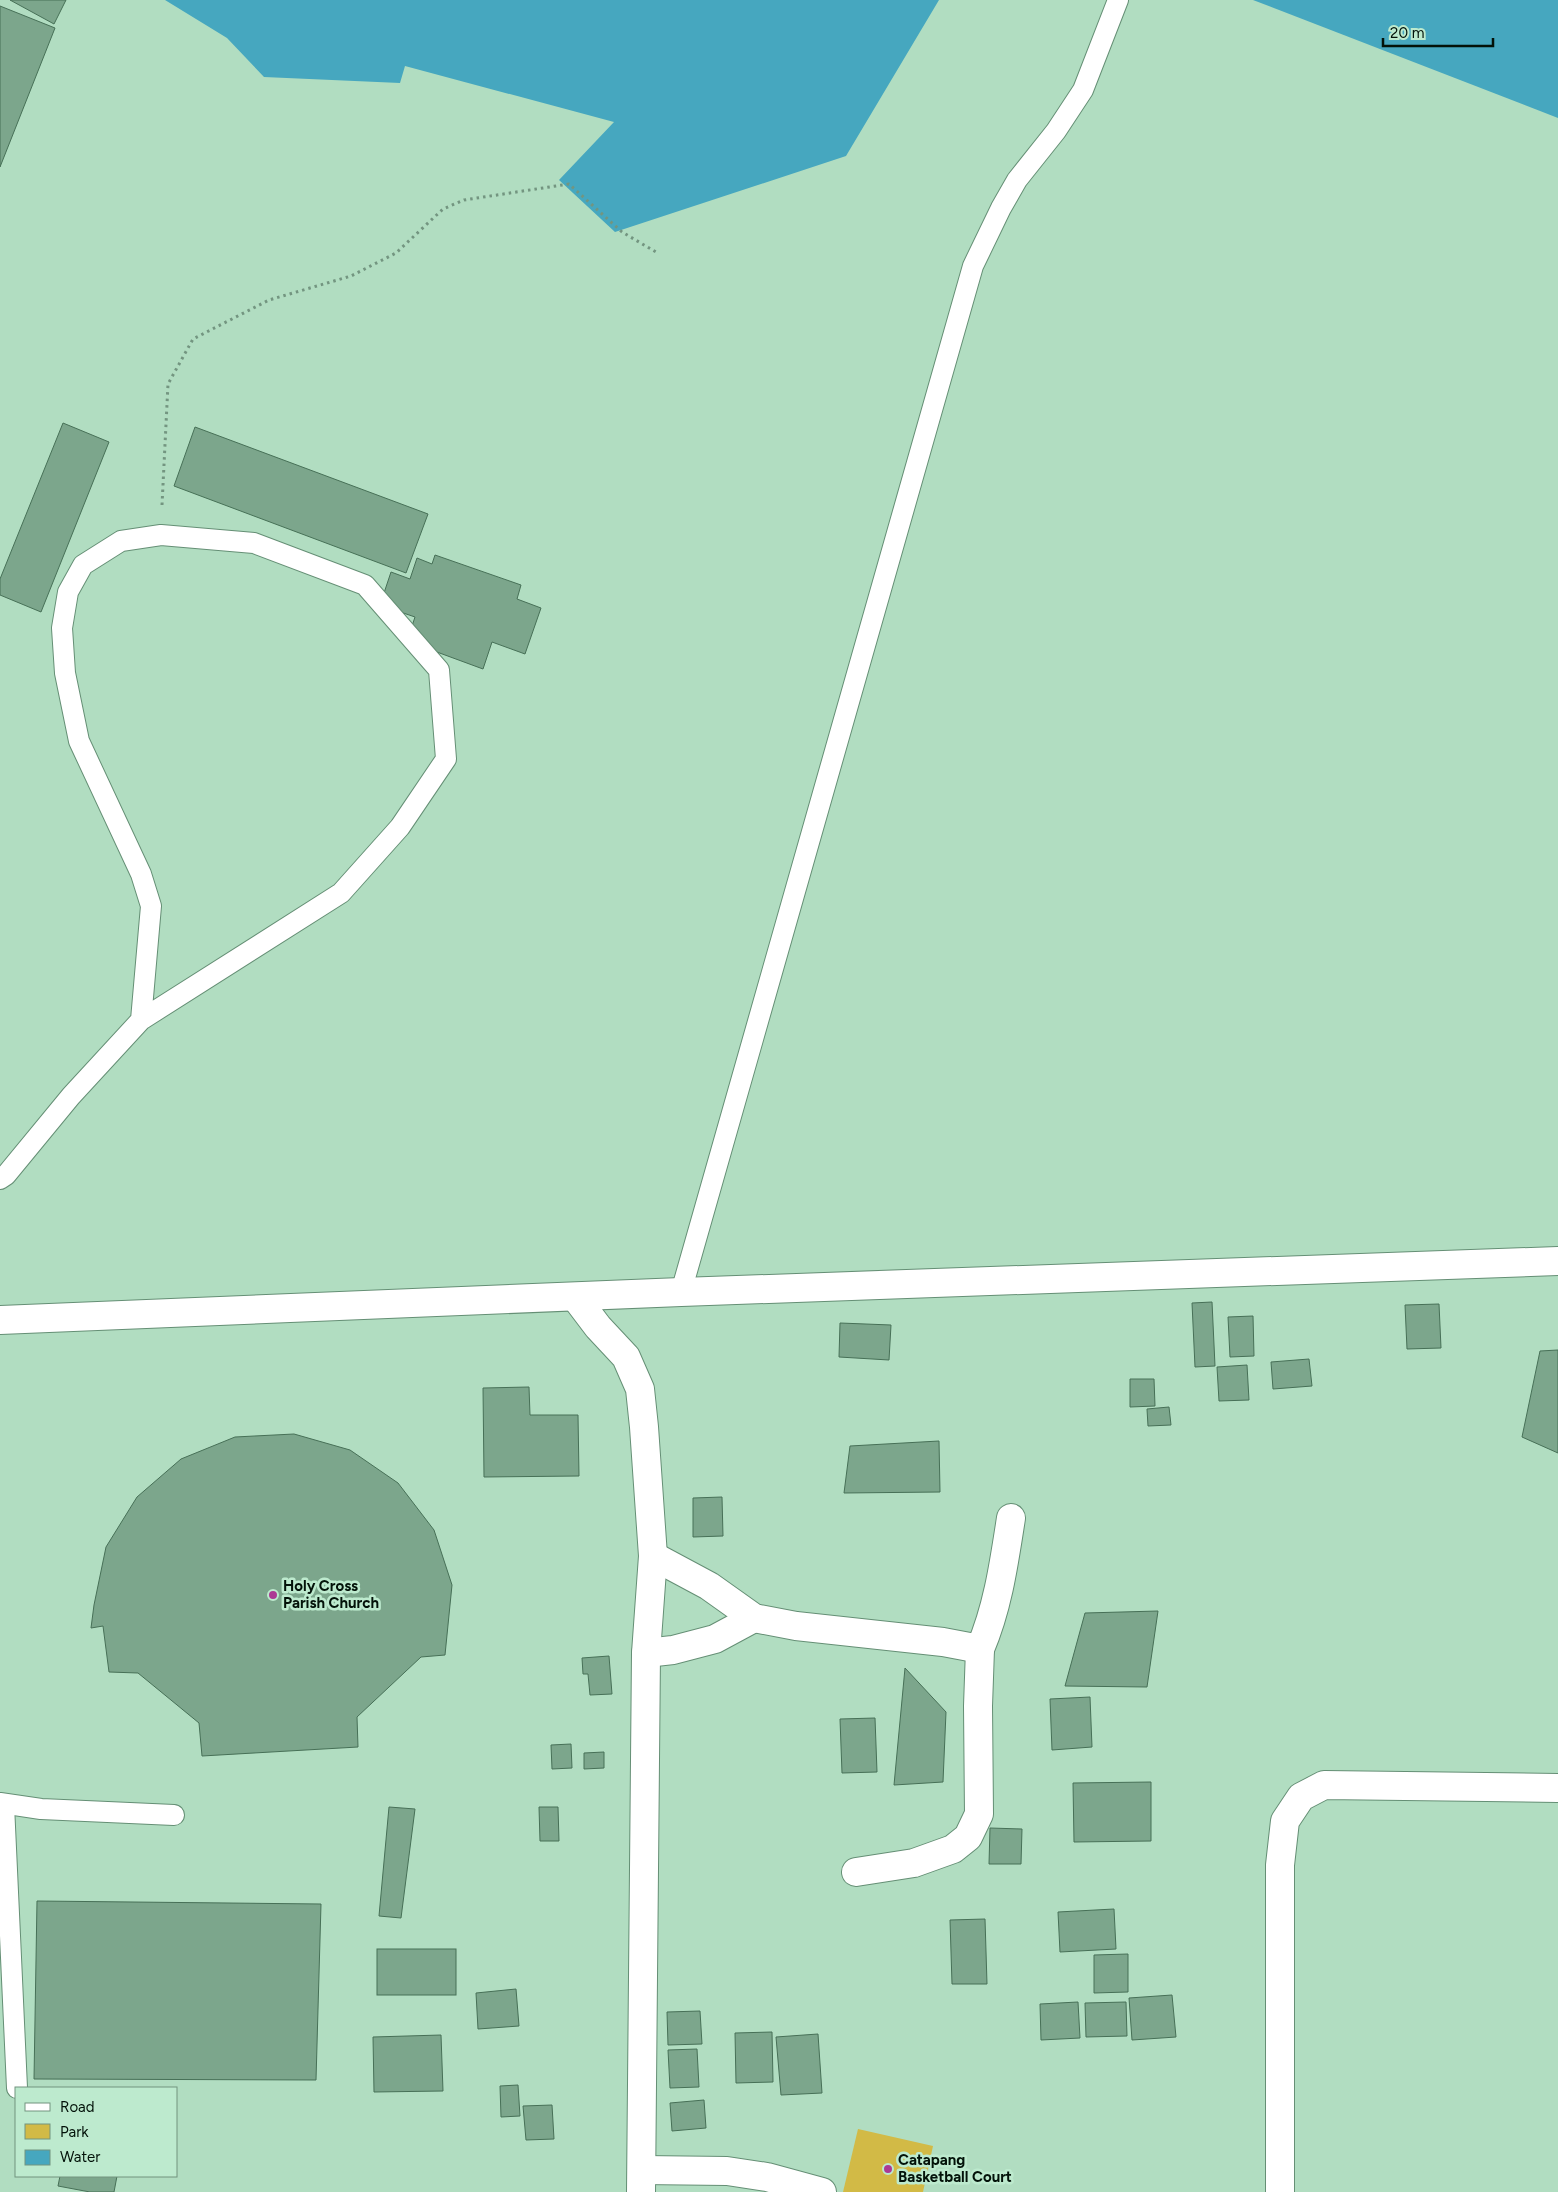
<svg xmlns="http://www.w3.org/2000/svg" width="1558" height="2192" font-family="Figtree,sans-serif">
<rect width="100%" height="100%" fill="#b1ddc1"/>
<polygon fill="#d2ba46" points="858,2129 933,2146 923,2192 843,2192"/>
<g fill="#46a7bf">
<polygon points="165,0 939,0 846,156 615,232 559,180 614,122 405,66 400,83 264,77 227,38"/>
<polygon points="1253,0 1558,0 1558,118"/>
</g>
<g fill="#7ca68c" stroke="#477057">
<polygon points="10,0 66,0 54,24"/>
<polygon points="0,6 55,28 0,167"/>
<polygon points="63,423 109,442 41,612 0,595 0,579"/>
<polygon points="195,427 428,514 406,573 174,486"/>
<polygon points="435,555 521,585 517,599 541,608 525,654 492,642 483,669 407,641 415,617 380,605 391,572 410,579 417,558 432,564"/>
<polygon points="1212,1302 1215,1366 1195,1367 1192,1303"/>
<polygon points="1439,1304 1441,1348 1407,1349 1405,1305"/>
<polygon points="1253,1316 1254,1356 1230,1357 1228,1317"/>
<polygon points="840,1323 891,1325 889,1360 839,1357"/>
<polygon points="1558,1350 1558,1453 1522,1437 1540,1351"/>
<polygon points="1309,1359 1312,1386 1273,1389 1271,1362"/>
<polygon points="1247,1365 1249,1400 1219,1401 1217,1367"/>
<polygon points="1130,1379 1154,1379 1155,1406 1130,1407"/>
<polygon points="529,1387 530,1415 578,1415 579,1476 484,1477 483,1388"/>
<polygon points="1169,1407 1171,1425 1148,1426 1147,1409"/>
<polygon points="294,1434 350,1450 398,1483 434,1530 452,1585 445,1655 421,1657 357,1717 358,1747 202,1756 199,1723 138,1673 109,1672 103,1626 91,1628 94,1605 106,1547 137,1497 181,1459 235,1437"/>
<polygon points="939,1441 940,1492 844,1493 850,1446"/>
<polygon points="722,1497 723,1536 693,1537 693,1498"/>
<polygon points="1158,1611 1147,1687 1065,1686 1085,1613"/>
<polygon points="609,1656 612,1694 590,1695 588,1674 583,1674 582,1658"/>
<polygon points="905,1668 946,1712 943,1782 894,1785"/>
<polygon points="1090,1697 1092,1747 1052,1750 1050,1699"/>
<polygon points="875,1718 877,1772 842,1773 840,1719"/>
<polygon points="571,1744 572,1768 552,1769 551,1745"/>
<polygon points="604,1752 604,1768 584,1769 584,1753"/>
<polygon points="1151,1782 1151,1841 1074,1842 1073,1783"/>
<polygon points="389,1807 415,1809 401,1918 379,1916"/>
<polygon points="539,1807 558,1807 559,1841 540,1841"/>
<polygon points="990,1828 1022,1829 1021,1864 989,1864"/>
<polygon points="37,1901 321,1904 316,2080 34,2079"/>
<polygon points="1114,1909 1116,1949 1060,1952 1058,1912"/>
<polygon points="985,1919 987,1984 952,1984 950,1920"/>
<rect x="377" y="1949" width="79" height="46"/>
<polygon points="1128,1954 1128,1992 1094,1993 1094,1955"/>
<polygon points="516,1989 519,2026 478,2029 476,1993"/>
<polygon points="1172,1995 1176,2037 1132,2040 1129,1998"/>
<polygon points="1078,2002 1080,2038 1041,2040 1040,2004"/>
<polygon points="1126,2002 1127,2036 1086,2037 1085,2003"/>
<polygon points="700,2011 702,2044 668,2045 667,2012"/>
<polygon points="772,2032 773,2082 736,2083 735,2033"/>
<polygon points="818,2034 822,2093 781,2095 776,2037"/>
<polygon points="441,2035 443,2091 374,2092 373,2037"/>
<polygon points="697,2049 699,2087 670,2088 668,2050"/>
<polygon points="518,2085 520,2116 501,2117 500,2086"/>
<polygon points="704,2100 706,2128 672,2131 670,2103"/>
<polygon points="552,2105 554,2139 526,2140 523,2106"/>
<polygon points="60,2176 117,2176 114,2192 90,2192 58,2186"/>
</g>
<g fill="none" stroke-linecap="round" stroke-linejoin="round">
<defs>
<g id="lane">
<polyline points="0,1179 6,1175 71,1096 141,1020 151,906 141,874 79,741 65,673 62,628 68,592 83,565 121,541 161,535 254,543 365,585 439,670 446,759 400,827 341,893 141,1020"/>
<polyline points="681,1292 973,266 1001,208 1017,180 1056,131 1083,90 1118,0"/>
<polyline points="0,1803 41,1809 174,1815"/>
<polyline points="4,1805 17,2088"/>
</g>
<g id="street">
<polyline points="576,1298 598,1327 626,1357 640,1389 644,1427 653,1556 646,1653 641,2192"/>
<polyline points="0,1320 681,1292 1558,1261"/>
<path d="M653 1556 709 1586 754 1618 796 1626 943 1642 980 1649C998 1607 1004 1563 1011 1518"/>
<polyline points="646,1653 673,1650 715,1639 754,1618"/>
<polyline points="856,1872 914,1863 953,1849 968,1837 979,1814 978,1706 980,1649"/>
<polyline points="642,2170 727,2171 767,2177 822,2192"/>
<polyline points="1280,2192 1280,1865 1285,1821 1301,1797 1324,1785 1558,1788"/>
</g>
</defs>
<use href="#lane" stroke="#658f75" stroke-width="22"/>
<use href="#street" stroke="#658f75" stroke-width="30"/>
<polyline stroke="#739580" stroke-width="3" stroke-dasharray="2.5 4" stroke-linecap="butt" points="162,505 168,384 193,339 269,300 351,276 396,253 443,209 464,200 569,184 622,232 656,252"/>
<use href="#lane" stroke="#fff" stroke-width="20"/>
<use href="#street" stroke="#fff" stroke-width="28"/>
</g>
<g fill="#ac3994" stroke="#bdeace" stroke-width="2">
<circle cx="273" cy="1595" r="5"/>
<circle cx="888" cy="2169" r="5"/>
</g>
<g text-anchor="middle" stroke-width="5" stroke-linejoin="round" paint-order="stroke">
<g font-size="15" font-weight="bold" fill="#031209" stroke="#bdeace" text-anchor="start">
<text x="283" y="1591">Holy Cross<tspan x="283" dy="17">Parish Church</tspan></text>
<text x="898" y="2165">Catapang<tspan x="898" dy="17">Basketball Court</tspan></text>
</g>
</g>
<rect x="15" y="2087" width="162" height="90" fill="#bdeace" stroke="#73947f"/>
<rect x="25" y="2103" width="25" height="8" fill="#ffffff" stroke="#73947f"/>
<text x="60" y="2112" font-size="15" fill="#031209">Road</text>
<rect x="25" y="2124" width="25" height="15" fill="#d2ba46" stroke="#73947f"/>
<text x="60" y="2137" font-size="15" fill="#031209">Park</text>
<rect x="25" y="2150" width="25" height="15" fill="#46a7bf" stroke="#73947f"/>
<text x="60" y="2162" font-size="15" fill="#031209">Water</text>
<path d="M1383 38v8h110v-8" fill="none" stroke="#031209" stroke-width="2.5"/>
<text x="1390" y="38" font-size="15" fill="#031209" stroke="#bdeace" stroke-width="4" paint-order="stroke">20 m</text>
</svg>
